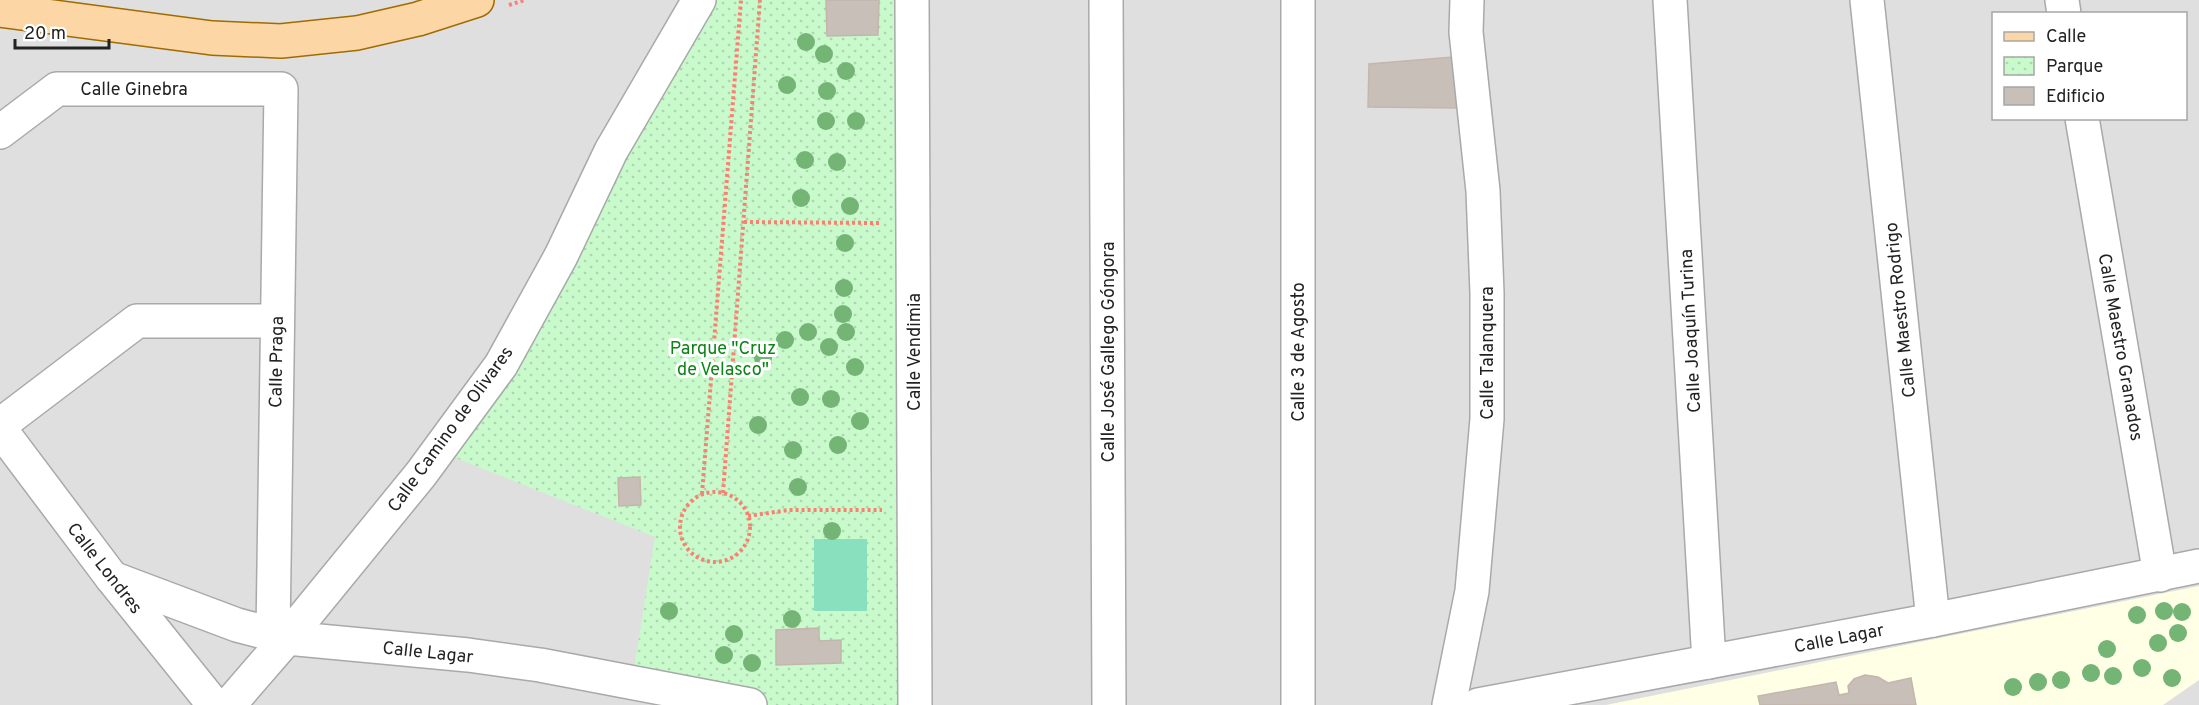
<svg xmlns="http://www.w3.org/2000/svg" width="2199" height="705" font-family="Overpass,sans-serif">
<defs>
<pattern id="park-dots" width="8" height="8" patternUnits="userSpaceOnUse" patternTransform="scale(1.5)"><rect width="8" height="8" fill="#c8facc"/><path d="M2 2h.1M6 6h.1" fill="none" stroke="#acd6af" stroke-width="1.8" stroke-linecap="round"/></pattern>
</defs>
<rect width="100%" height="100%" fill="#f2efe9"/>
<path fill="#e0dfdf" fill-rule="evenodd" d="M0 0H2199V705H0ZM1994 14H2186V118H1994Z"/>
<polygon fill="#ffffe5" points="2199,586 2199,680 2163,705 1606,705"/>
<polygon fill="url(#park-dots)" points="699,0 912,0 915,705 750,705 632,681 655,537 438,451"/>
<rect fill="#88e0be" x="814" y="539" width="53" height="72"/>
<g fill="#c7bfb8" stroke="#c4b6ab" stroke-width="1.5">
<polygon points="826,0 879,0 878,35 827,36"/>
<polygon points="1453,57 1457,108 1368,107 1369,64"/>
<polygon points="640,477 641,505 619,506 618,478"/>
<polygon points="819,628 819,641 841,640 841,663 776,665 776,630"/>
<polygon points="1865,675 1878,677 1888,683 1911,678 1916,705 1760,705 1758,696 1836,682 1839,695 1849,693 1848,686 1854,679"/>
</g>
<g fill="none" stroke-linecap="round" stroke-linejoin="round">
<defs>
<g id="minor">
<polyline points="912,0 915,705"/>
<polyline points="1106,0 1109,705"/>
<polyline points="1298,0 1298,705"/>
<polyline points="1670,0 1709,662"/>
<polyline points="1867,0 1933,620"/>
<polyline points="2062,0 2064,14"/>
<polyline points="2082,118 2160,575"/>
<polyline points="0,132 57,89 281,89 273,634"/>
<polyline points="0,425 137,321 277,321"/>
<polyline points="0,429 112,578 214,705"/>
<polyline points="112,578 237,625 287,638 468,655 540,665 750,705"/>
<polyline points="229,705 287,638 421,474 501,365 561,256 611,151 699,0"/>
<polyline points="1449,705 1472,591 1487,419 1487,293 1483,191 1466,32 1467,0"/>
<polyline points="1478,705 1933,620 2199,566"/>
</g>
<polyline id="major" points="0,10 212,38 281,41 357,33 418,19 477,0"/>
</defs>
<use href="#minor" stroke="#a9a9a9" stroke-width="36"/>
<use href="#major" stroke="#a06b00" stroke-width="36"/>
<g stroke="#fa8072" stroke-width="4" stroke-dasharray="3 3" stroke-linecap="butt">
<polyline points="509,5 525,0"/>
<polyline points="744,222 881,223"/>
<circle cx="715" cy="527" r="35"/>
<polyline points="723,493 760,0"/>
<polyline points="702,494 741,0"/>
<polyline points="748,516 789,510 882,510"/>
</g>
<use href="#minor" stroke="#fff" stroke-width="33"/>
<use href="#major" stroke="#fcd6a4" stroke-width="33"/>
</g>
<g fill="#74b475">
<circle cx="806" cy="42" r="9"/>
<circle cx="824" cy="54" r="9"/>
<circle cx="846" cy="71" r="9"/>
<circle cx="787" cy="85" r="9"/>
<circle cx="827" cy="91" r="9"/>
<circle cx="826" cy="121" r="9"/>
<circle cx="856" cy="121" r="9"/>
<circle cx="805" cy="160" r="9"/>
<circle cx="837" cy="162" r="9"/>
<circle cx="801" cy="198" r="9"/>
<circle cx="850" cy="206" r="9"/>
<circle cx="845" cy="243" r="9"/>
<circle cx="844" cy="288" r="9"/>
<circle cx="843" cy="314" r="9"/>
<circle cx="808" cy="332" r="9"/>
<circle cx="846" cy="332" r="9"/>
<circle cx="785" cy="340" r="9"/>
<circle cx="829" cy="347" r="9"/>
<circle cx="763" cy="358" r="9"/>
<circle cx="855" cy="367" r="9"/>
<circle cx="800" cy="397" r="9"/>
<circle cx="831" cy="399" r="9"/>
<circle cx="860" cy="421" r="9"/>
<circle cx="758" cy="425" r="9"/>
<circle cx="838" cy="445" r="9"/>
<circle cx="793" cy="450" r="9"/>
<circle cx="798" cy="487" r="9"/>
<circle cx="832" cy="531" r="9"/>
<circle cx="669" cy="611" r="9"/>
<circle cx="2164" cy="611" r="9"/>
<circle cx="2182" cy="612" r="9"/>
<circle cx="2137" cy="615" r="9"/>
<circle cx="792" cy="619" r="9"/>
<circle cx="2178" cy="633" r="9"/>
<circle cx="734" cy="634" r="9"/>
<circle cx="2158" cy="643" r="9"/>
<circle cx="2107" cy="649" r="9"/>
<circle cx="724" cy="655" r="9"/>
<circle cx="752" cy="663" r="9"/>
<circle cx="2142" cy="668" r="9"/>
<circle cx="2091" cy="673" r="9"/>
<circle cx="2113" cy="676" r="9"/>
<circle cx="2172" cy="678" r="9"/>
<circle cx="2061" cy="680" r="9"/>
<circle cx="2038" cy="682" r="9"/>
<circle cx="2013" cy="687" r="9"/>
</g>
<g text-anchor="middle" stroke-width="6" stroke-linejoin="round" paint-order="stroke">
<g font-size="18" fill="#222" stroke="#fff">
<text x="134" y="95">Calle Ginebra</text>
<text transform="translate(1900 310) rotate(-96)" y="6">Calle Maestro Rodrigo</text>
<text transform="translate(1690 331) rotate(-93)" y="6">Calle Joaquín Turina</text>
<text transform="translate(2121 347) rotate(80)" y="6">Calle Maestro Granados</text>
<text transform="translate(914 352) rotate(-90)" y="6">Calle Vendimia</text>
<text transform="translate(1108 352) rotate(-90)" y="6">Calle José Gallego Góngora</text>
<text transform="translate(1298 352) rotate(-90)" y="6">Calle 3 de Agosto</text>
<text transform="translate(1487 353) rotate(-90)" y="6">Calle Talanquera</text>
<text transform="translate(276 362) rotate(-89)" y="6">Calle Praga</text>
<text transform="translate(450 429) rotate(-54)" y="6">Calle Camino de Olivares</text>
<text transform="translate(105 568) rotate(52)" y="6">Calle Londres</text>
<text transform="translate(1839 638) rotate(-11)" y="6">Calle Lagar</text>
<text transform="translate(428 652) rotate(6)" y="6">Calle Lagar</text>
</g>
<g font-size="18" fill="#0c8416" stroke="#fff">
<text x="723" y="354">Parque "Cruz<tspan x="723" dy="21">de Velasco"</tspan></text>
</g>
</g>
<rect x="1992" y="12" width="195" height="108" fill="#ffffff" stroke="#a7a7a7" stroke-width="1.5"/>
<rect x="2004" y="32" width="30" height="9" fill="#fcd6a4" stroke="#a7a7a7" stroke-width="1.5"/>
<text x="2046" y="42" font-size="18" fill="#222222">Calle</text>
<rect x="2004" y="57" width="30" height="18" fill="url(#park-dots)" stroke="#a7a7a7" stroke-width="1.5"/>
<text x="2046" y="72" font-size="18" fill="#222222">Parque</text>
<rect x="2004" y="87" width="30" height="18" fill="#c7bfb8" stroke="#a7a7a7" stroke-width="1.5"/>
<text x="2046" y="102" font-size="18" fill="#222222">Edificio</text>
<path d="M15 39v9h94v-9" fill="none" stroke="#222222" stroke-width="3"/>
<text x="24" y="39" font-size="18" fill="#222222" stroke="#ffffff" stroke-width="4.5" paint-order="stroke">20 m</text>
</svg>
